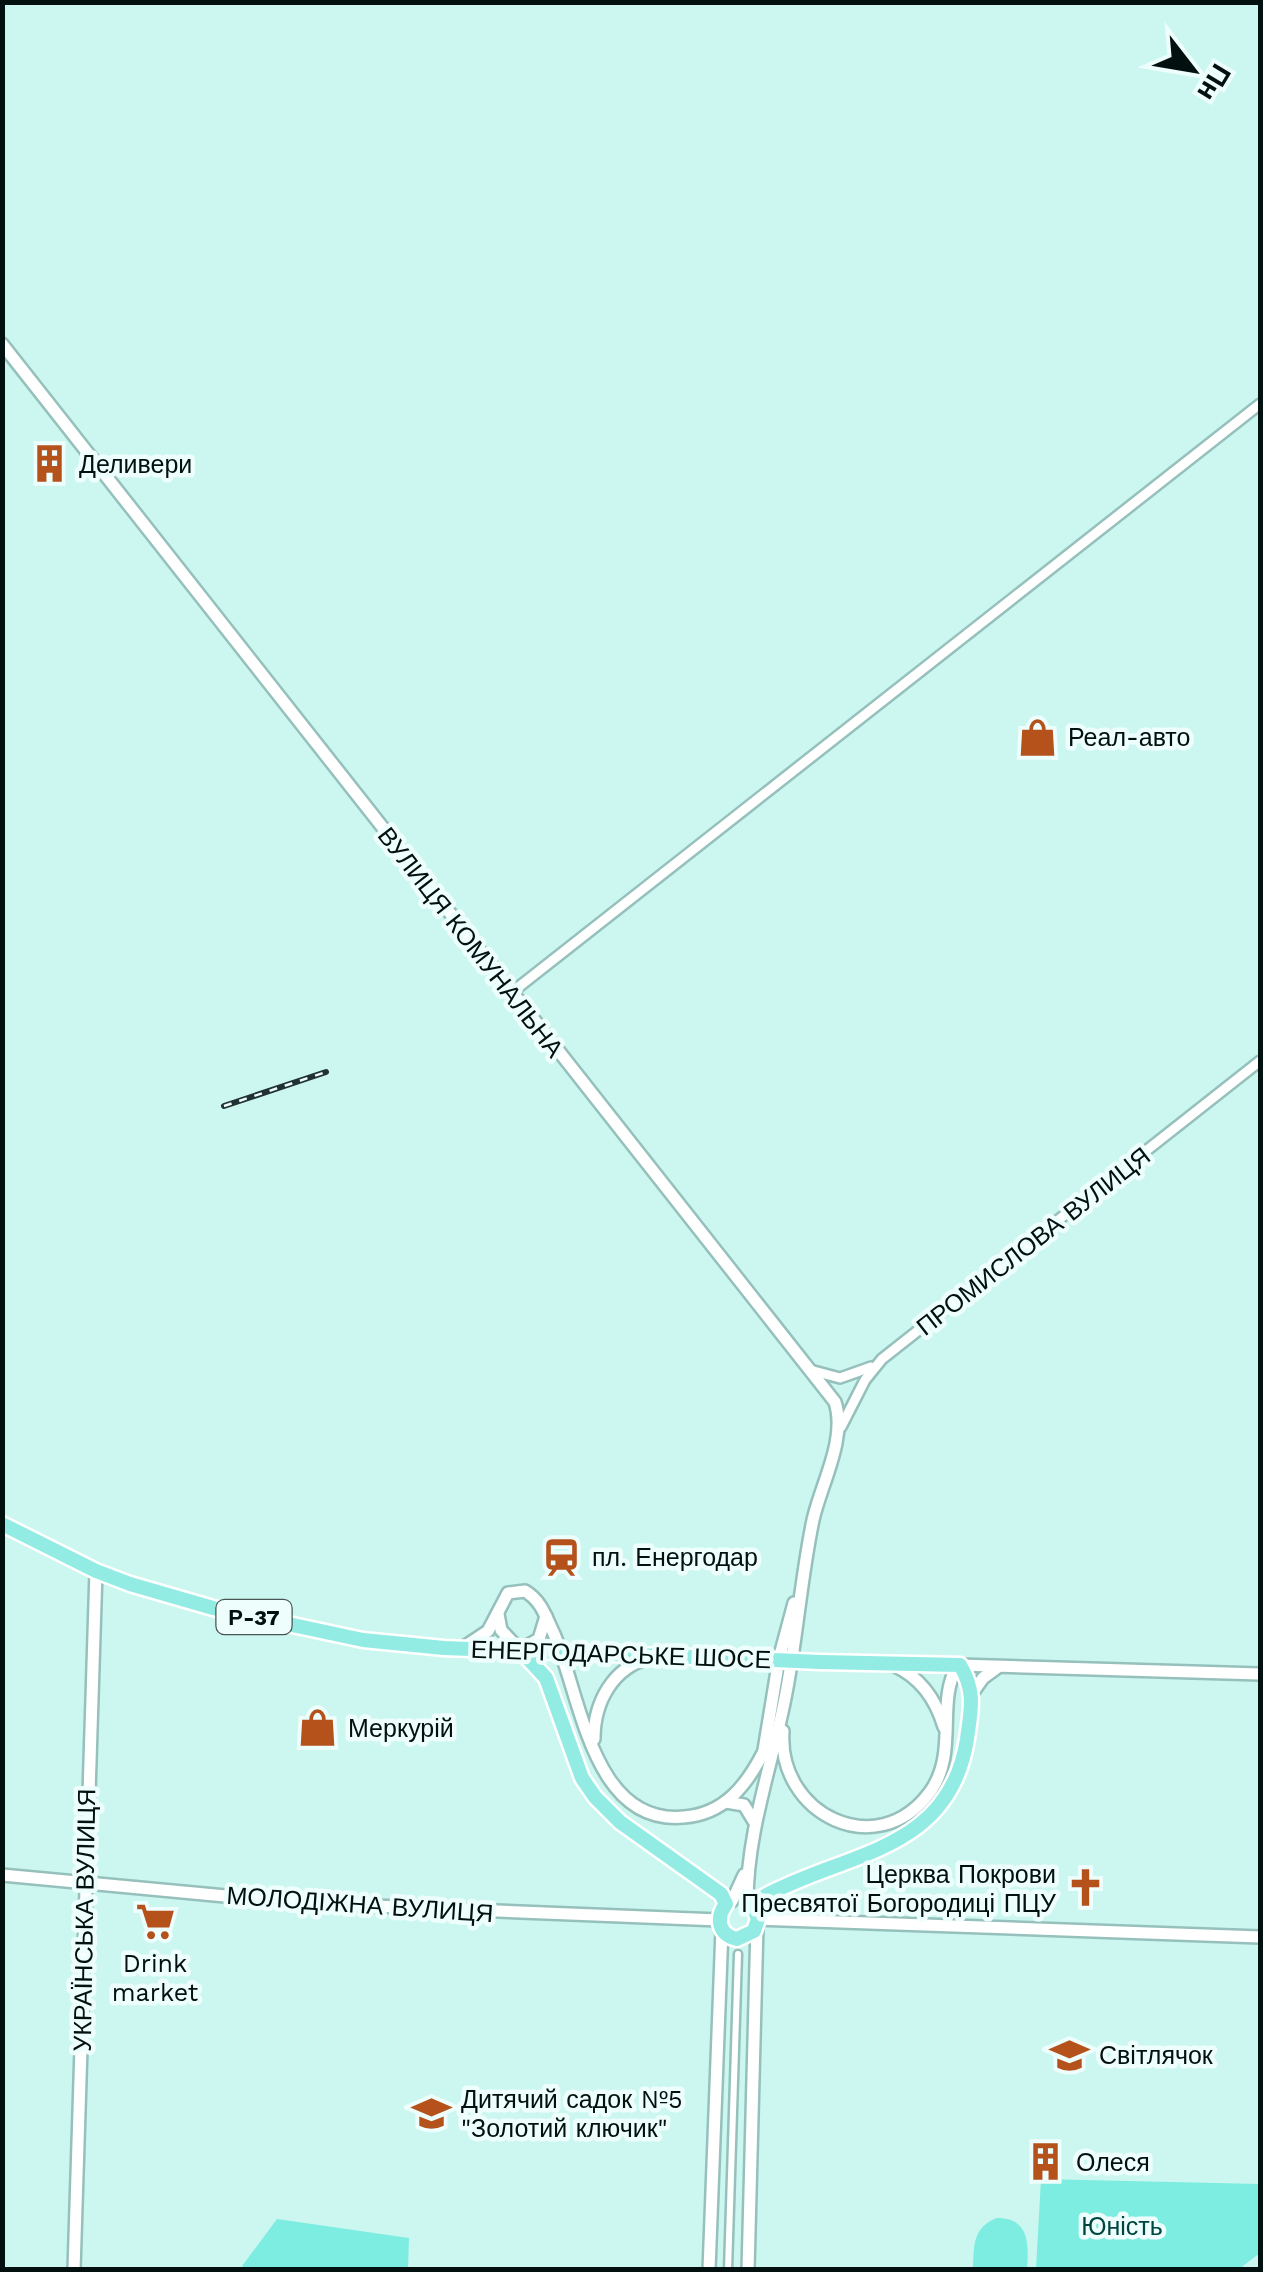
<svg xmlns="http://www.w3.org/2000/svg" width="1263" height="2272" font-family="'Work Sans',sans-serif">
<rect width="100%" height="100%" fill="#ccf7f1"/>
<g fill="#7dede1">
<polygon points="1041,2179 1260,2184 1260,2253 1239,2269 1036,2269"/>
<path d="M997 2218C1029 2218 1029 2243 1027 2269H973C974 2247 972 2227 997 2218Z"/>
<polygon points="277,2219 409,2238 408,2269 246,2269 242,2266"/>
</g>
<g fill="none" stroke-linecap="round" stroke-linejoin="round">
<defs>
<polyline id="pedestrian" points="728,2270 738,1954"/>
<g id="minor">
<polyline points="511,993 1260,404"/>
<polyline points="810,1370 840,1378 871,1367"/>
<polyline points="841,1427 865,1380 882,1359 1260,1061"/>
</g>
<g id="tertiary">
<path d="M2 344 835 1402C847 1439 821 1484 813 1520 801 1577 797 1636 786 1693 773 1763 747 1830 747 1902"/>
<polyline points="498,1614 501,1630 520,1650 539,1639 546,1616"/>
<path d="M464 1647 488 1631 508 1593 525 1591C542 1601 546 1618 554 1634 581 1696 592 1826 684 1817 724 1814 746 1786 763 1753"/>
<path d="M895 1666C921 1678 936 1700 944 1727"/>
<polyline points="973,1692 983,1678 998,1667"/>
<path d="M783 1731C777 1814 877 1864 930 1792 959 1752 935 1702 958 1665L1260 1674"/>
<path d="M594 1739C594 1702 613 1667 650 1658"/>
<polyline points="763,1756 779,1659 794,1603"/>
<polyline points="726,1802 744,1805 755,1823"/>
<polyline points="2,1875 300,1903 719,1920"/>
<polyline points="732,1901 744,1875"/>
<polyline points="758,1919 1260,1937"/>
<polyline points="74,2270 96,1571"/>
<polyline points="709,2270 722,1929"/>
<polyline points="748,2270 757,1925"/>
</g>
<g id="primary">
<polyline points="2,1524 96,1571 130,1584 213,1608 363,1640 444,1648 747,1659"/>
<path d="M520 1650 546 1678 582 1778 595 1797 620 1822 721 1894 726 1904C715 1919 719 1935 737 1939L754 1931 758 1919 753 1906 761 1898C845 1851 949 1854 967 1739 971 1709 976 1692 960 1665L820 1662"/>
</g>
</defs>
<use href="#pedestrian" stroke="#96c0bb" stroke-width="11"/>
<use href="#minor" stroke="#96c0bb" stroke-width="14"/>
<use href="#tertiary" stroke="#96c0bb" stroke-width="16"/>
<use href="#primary" stroke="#fff" stroke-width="19"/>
<use href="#pedestrian" stroke="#fff" stroke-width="6"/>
<use href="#minor" stroke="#fff" stroke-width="9"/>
<use href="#tertiary" stroke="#fff" stroke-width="11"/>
<use href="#primary" stroke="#92ece4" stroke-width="14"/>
<defs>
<polyline id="rail" points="224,1106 326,1072"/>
</defs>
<use href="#rail" stroke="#203231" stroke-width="6"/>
<use href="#rail" stroke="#edfefc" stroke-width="2.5" stroke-dasharray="8" stroke-linecap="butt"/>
<defs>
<polyline id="primary-bridge" points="747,1659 820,1662"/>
</defs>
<use href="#primary-bridge" stroke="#fff" stroke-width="19" stroke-linecap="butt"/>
<use href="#primary-bridge" stroke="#92ece4" stroke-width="14"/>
</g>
<defs>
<symbol id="building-bare" viewBox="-9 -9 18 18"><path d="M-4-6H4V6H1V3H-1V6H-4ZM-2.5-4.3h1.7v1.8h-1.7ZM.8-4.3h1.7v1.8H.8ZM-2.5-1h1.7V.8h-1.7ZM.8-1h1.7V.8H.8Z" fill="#b5511b" stroke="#edfefc" stroke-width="2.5" paint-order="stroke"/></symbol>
<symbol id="shop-bare" viewBox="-9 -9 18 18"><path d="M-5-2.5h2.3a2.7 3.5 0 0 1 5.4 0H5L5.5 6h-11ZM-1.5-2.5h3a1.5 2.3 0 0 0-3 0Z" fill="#b5511b" stroke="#edfefc" stroke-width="2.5" paint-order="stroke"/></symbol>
<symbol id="station-bare" viewBox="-9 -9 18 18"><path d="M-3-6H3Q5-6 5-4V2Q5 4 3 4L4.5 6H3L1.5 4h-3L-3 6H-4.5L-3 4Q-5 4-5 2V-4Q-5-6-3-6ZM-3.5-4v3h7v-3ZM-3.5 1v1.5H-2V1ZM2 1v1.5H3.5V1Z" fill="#b5511b" stroke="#edfefc" stroke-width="2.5" paint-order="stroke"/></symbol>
<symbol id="church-bare" viewBox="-9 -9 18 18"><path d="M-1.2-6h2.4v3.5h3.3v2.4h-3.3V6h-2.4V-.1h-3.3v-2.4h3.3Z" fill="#b5511b" stroke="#edfefc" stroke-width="2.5" paint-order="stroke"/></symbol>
<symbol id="supermarket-bare" viewBox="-9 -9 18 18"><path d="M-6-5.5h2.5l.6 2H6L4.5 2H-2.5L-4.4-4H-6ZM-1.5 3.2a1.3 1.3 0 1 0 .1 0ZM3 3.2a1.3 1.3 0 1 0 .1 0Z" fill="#b5511b" stroke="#edfefc" stroke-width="2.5" paint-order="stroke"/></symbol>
<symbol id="school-bare" viewBox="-9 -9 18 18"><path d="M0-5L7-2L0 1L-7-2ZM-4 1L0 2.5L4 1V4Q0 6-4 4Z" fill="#b5511b" stroke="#edfefc" stroke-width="2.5" paint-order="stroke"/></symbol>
</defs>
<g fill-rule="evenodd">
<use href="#building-bare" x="22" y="436" width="55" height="55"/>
<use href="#shop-bare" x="1010" y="710" width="55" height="55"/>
<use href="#station-bare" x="534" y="1530" width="55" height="55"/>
<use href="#shop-bare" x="290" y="1700" width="55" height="55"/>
<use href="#church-bare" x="1058" y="1860" width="55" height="55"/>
<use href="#supermarket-bare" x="128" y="1894" width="55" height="55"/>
<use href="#school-bare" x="1042" y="2028" width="55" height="55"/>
<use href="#school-bare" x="404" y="2086" width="55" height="55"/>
<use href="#building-bare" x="1018" y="2134" width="55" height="55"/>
</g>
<g text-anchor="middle" stroke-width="9" stroke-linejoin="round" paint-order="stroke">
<rect fill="#edfefc" stroke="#485756" stroke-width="2.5" x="216.5" y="1600" width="75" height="34" rx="8"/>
<g font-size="22" font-weight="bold" fill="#02100f">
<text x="254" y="1625">Р-37</text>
</g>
<g font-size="25" fill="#02100f" stroke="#edfefc" text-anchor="start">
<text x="79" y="473">Деливери</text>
<text x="1068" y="746">Реал-авто</text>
<text x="592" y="1566">пл. Енергодар</text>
<text x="348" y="1737">Меркурій</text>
<text x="1056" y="1883" text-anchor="end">Церква Покрови<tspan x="1056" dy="29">Пресвятої Богородиці ПЦУ</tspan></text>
<text x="155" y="1972" text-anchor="middle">Drink<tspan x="155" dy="29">market</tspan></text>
<text x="1099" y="2064">Світлячок</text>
<text x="461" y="2108">Дитячий садок №5<tspan x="461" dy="29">"Золотий ключик"</tspan></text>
<text x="1076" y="2171">Олеся</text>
</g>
<g font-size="25" fill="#02100f" stroke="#edfefc">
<text transform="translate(471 942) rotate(52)" y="9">ВУЛИЦЯ КОМУНАЛЬНА</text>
<text transform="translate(1033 1241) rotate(-38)" y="9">ПРОМИСЛОВА ВУЛИЦЯ</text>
<text transform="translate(621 1654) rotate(2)" y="9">ЕНЕРГОДАРСЬКЕ ШОСЕ</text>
<text transform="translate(360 1904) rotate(4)" y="9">МОЛОДІЖНА ВУЛИЦЯ</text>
<text transform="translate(84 1920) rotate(-89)" y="9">УКРАЇНСЬКА ВУЛИЦЯ</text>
</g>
<g font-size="25" fill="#004540" stroke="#edfefc">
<text x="1122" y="2235">Юність</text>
</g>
</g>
<rect width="1263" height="2272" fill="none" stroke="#02100f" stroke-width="10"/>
<g transform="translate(1193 70) rotate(121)" stroke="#edfefc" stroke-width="8" paint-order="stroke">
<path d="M0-8L18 38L0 25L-18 38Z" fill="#02100f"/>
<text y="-15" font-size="28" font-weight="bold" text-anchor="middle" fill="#02100f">Пн</text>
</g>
</svg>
